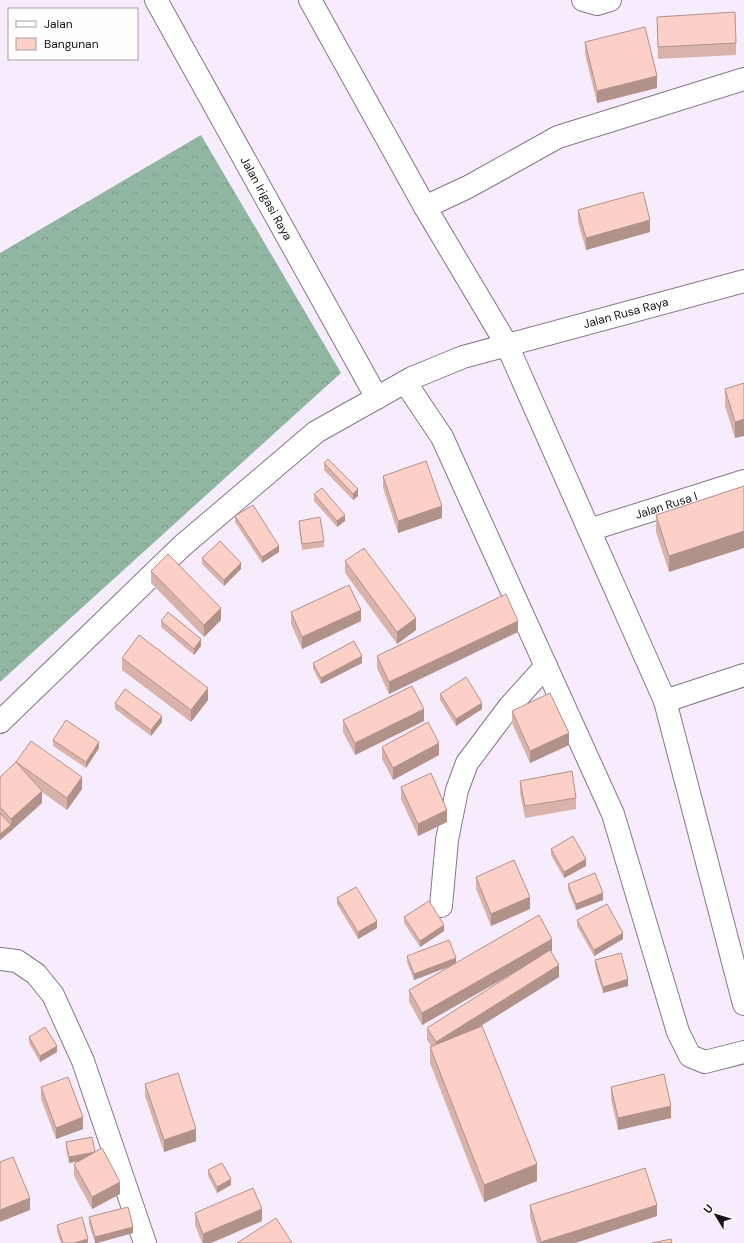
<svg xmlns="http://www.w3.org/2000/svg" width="744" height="1243" font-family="'DM Sans',sans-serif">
<defs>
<pattern id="forest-crowns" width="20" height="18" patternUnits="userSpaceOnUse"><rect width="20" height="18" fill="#91b7a2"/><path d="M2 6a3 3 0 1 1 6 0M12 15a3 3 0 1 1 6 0" fill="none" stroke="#7c9c8b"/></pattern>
</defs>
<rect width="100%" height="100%" fill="#f7ecfc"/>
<polygon fill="url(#forest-crowns)" points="201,135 341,373 0,682 0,253"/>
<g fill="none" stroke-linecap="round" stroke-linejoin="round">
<defs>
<g id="minor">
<path id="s1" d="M156 0 377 398"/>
<polyline points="310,0 425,207 507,345 665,701 744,1004"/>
<polyline points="583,0 597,4 610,0"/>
<polyline points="425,207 468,187 558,137 744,79"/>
<polyline points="405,382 442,437 613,814 678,1032 690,1056 705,1062 744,1052"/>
<path id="s2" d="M589 530 744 481"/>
<polyline points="665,701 744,675"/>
<path id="s3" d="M0 722 182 546 316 432 412 378 463 357 744 281"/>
<polyline points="441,906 447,840 457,790 467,763 509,707 546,666"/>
<polyline points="0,959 17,961 36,974 53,995 83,1061 145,1243"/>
</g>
</defs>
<use href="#minor" stroke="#86758d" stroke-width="24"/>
<use href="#minor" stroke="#fff" stroke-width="22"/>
</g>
<g fill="#d9b3ab">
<polygon points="657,17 736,43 736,55 658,59"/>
<polygon points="585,42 657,88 597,103 585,54"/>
<polygon points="578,210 650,232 586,250 578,222"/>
<polygon points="744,383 735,438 725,406 725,389"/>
<polygon points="324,463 358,496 353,500 324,470"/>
<polygon points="383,476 442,518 398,533 383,488"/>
<polygon points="744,486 669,572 656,532 656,515"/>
<polygon points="314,494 345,521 337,527 314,501"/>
<polygon points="235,516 279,552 262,563 235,522"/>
<polygon points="299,521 324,541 324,547 302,550 299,527"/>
<polygon points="202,558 241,569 224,586 202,564"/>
<polygon points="345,561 416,630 397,644 345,573"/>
<polygon points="151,571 221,620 204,637 151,583"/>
<polygon points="291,612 361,621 302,649 291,624"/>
<polygon points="161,621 201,646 194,655 161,627"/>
<polygon points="518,632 389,694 377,668 377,656"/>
<polygon points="122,658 208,700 191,722 122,670"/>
<polygon points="313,663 362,663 321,684 313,669"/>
<polygon points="440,694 482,709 456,726 440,700"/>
<polygon points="115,703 162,722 151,736 115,709"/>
<polygon points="512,711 569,745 530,763 512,723"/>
<polygon points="343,720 424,721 355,755 343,732"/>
<polygon points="53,740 99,748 86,768 53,746"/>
<polygon points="382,747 439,755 393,780 382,759"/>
<polygon points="16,762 82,789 67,810 42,792 42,803 0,840 0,777"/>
<polygon points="520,781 576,798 576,809 525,818 520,793"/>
<polygon points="401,787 447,822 418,836 401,799"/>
<polygon points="551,849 586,866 564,878 551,855"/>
<polygon points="476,877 530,909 491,926 476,889"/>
<polygon points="568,884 603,900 576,910 568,890"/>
<polygon points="337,898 377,928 358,939 337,904"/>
<polygon points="404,917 444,931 420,947 404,923"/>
<polygon points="577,920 623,939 594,956 577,926"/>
<polygon points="551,951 559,977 478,1027 537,1181 484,1202 430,1063 430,1047 431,1046 427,1040 427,1028 522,968 422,1025 409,1002 409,990 448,967 414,980 407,962 407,956 456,963 552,951"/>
<polygon points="595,960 628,986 603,993 595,966"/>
<polygon points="29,1037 57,1052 40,1062 29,1043"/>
<polygon points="145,1084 196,1141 164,1152 145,1096"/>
<polygon points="41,1087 83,1129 56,1139 41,1099"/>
<polygon points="611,1087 671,1118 618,1130 611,1099"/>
<polygon points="66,1142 95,1153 120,1194 92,1209 74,1176 74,1164 79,1161 69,1163 66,1148"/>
<polygon points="208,1170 231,1185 217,1193 208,1176"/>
<polygon points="530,1205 657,1216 575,1243 537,1243 530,1217"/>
<polygon points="195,1213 262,1221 211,1243 202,1243 195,1225"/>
<polygon points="89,1217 133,1233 97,1243 95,1243 89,1224"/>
<polygon points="57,1225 88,1243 61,1243 57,1231"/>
</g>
<g fill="#b0928b">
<polygon points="657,76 657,88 597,103 597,91"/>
<polygon points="650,220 650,232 586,250 586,238"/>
<polygon points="744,419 744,436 735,438 735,422"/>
<polygon points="358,489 358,496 353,500 353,494"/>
<polygon points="442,506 442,518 398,533 398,521"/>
<polygon points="345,515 345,521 337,527 337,521"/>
<polygon points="744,531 744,548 669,572 669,556"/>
<polygon points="279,546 279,552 262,563 262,557"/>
<polygon points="241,563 241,569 224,586 224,580"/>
<polygon points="221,608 221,620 204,637 204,625"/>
<polygon points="361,610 361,621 302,649 302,637"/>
<polygon points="416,618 416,630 397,644 397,632"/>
<polygon points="518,621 518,632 389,694 389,682"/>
<polygon points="201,639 201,646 194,655 194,649"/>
<polygon points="362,656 362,663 321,684 321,678"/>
<polygon points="208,688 208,700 191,722 191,710"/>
<polygon points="482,703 482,709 456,726 456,719"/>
<polygon points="424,709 424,721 355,755 355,743"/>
<polygon points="162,716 162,722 151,736 151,730"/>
<polygon points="569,733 569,745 530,763 530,751"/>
<polygon points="99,742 99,748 86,768 86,762"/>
<polygon points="439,743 439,755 393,780 393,768"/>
<polygon points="82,777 82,789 67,810 67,798"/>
<polygon points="42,791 42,803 11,831 11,819"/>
<polygon points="447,810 447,822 418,836 418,824"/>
<polygon points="11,825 11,831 0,840 0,834"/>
<polygon points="586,859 586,866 564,878 564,872"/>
<polygon points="603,893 603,900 576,910 576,904"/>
<polygon points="530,897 530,909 491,926 491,914"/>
<polygon points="377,921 377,928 358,939 358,932"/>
<polygon points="444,925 444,931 420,947 420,941"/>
<polygon points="623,933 623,939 594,956 594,950"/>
<polygon points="552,939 552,951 422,1025 422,1013"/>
<polygon points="456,958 456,964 414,980 414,974"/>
<polygon points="559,965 559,977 436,1054 436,1042"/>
<polygon points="628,979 628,986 603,993 603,987"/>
<polygon points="57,1046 57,1052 40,1062 40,1056"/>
<polygon points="671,1106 671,1118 618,1130 618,1118"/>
<polygon points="83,1117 83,1129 56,1139 56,1128"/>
<polygon points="196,1129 196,1141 164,1152 164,1140"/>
<polygon points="95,1152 95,1158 69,1163 69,1157"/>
<polygon points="537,1164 537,1181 484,1202 484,1185"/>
<polygon points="231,1179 231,1185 217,1193 217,1187"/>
<polygon points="120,1182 120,1194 92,1209 92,1197"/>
<polygon points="30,1198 30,1210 0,1222 0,1210"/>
<polygon points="657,1205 657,1216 575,1243 541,1243 541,1242"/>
<polygon points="262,1209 262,1221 211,1243 203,1243 203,1234"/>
<polygon points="133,1227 133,1233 97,1243 95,1243 95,1237"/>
<polygon points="88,1239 88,1243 74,1243"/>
</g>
<g fill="#fcd0c7" stroke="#b0928b">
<polygon points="735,12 736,43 658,47 657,17"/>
<polygon points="645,27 657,76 597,91 585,42"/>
<polygon points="643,192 650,220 586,238 578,210"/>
<polygon points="744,383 744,419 735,422 725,389"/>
<polygon points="328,459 358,489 353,494 324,463"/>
<polygon points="426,461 442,506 398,521 383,476"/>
<polygon points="744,486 744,531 669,556 656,515"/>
<polygon points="322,488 345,515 337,521 314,494"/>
<polygon points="253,505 279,546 262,557 235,516"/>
<polygon points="320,517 324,541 302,544 299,521"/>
<polygon points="220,541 241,563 224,580 202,558"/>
<polygon points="364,548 416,618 397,632 345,561"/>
<polygon points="168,554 221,608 204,625 151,571"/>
<polygon points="349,585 361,610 302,637 291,612"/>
<polygon points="506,594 518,621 389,682 377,656"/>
<polygon points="168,612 201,639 194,649 161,621"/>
<polygon points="139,635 208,688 191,710 122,658"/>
<polygon points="354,641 362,656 321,678 313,663"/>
<polygon points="466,677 482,703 456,719 440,694"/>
<polygon points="412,686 424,709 355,743 343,720"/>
<polygon points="125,689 162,716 151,730 115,703"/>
<polygon points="550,693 569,733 530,751 512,711"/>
<polygon points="66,720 99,742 86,762 53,740"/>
<polygon points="428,722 439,743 393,768 382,747"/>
<polygon points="31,741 82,777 67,798 16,762"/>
<polygon points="16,762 42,791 11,819 0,807 0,777"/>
<polygon points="572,771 576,798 525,806 520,781"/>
<polygon points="431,773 447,810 418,824 401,787"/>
<polygon points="0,813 11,825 0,834"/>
<polygon points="573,836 586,859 564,872 551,849"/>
<polygon points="514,860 530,897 491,914 476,877"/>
<polygon points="595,873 603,893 576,904 568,884"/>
<polygon points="356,887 377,921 358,932 337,898"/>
<polygon points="429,901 444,925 420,941 404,917"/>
<polygon points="607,904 623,933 594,950 577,920"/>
<polygon points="539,915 552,939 422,1013 409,990"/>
<polygon points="449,940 456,958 414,974 407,956"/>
<polygon points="550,950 559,965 436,1042 427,1028"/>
<polygon points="621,953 628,979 603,987 595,960"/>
<polygon points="482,1026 537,1164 484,1185 430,1047"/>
<polygon points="45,1027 57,1046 40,1056 29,1037"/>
<polygon points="178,1073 196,1129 164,1140 145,1084"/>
<polygon points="664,1074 671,1106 618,1118 611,1087"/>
<polygon points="68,1077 83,1117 56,1128 41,1087"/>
<polygon points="92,1137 95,1152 69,1157 66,1142"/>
<polygon points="102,1148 120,1182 92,1197 74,1164"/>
<polygon points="13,1157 30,1198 0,1210 0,1162"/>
<polygon points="222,1163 231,1179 217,1187 208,1170"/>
<polygon points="645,1168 657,1205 541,1242 530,1205"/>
<polygon points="253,1188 262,1209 203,1234 195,1213"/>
<polygon points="128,1207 133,1227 95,1237 89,1217"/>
<polygon points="82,1217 88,1239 74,1243 63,1243 57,1225"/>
<polygon points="276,1218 292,1243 237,1243"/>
<polygon points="671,1239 672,1243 652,1243"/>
</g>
<g text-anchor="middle" stroke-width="3.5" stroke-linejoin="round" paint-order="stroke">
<g font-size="12" fill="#1a131c" stroke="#fefefe">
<text dy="4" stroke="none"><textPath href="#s1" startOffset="227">Jalan Irigasi Raya</textPath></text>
<text dy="4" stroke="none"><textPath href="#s3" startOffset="763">Jalan Rusa Raya</textPath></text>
<text dy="4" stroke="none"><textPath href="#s2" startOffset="81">Jalan Rusa I</textPath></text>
</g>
</g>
<rect x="8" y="8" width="130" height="52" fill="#fefefe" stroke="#a3a0a4"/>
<rect x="16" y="21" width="20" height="6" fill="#ffffff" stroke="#a3a0a4"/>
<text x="44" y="28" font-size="12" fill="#1a131c">Jalan</text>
<rect x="16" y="38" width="20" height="12" fill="#fcd0c7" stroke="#a3a0a4"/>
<text x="44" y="48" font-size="12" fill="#1a131c">Bangunan</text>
<g transform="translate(716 1215) rotate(308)" stroke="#fefefe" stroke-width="3" paint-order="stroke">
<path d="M0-3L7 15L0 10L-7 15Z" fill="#1a131c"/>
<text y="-6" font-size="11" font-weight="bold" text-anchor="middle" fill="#1a131c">U</text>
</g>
</svg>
